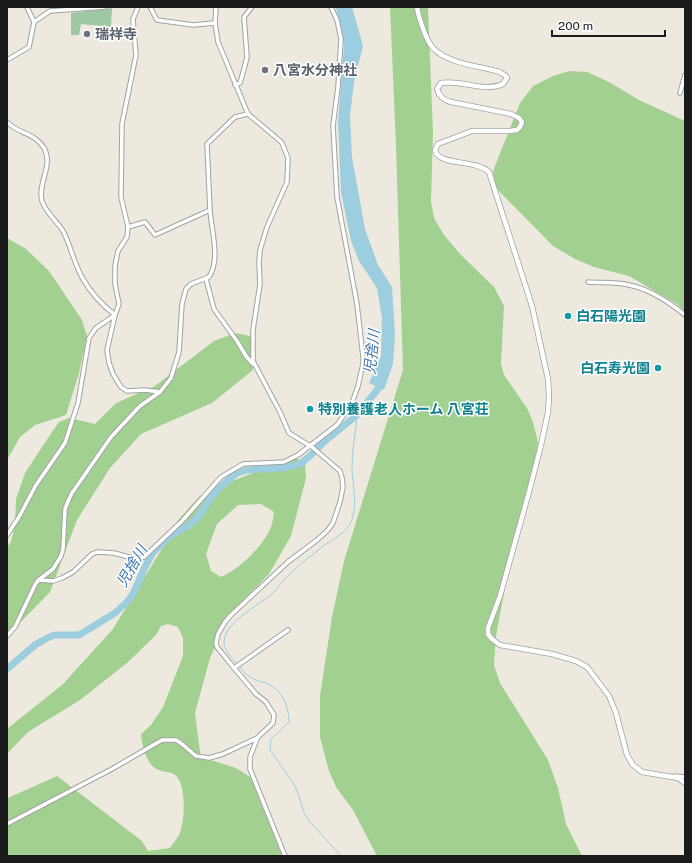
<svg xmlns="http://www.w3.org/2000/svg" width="692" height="863" font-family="'Public Sans','Noto Sans JP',sans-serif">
<rect width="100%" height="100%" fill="#ede9df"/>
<g fill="#a2d090" fill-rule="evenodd">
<polygon points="390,7 428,7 433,133 431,202 434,218 444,235 459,253 494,287 504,306 501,364 504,375 527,408 533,422 538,442 533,478 522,506 507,577 496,636 494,665 500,683 548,760 558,788 566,824 582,856 377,856 353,810 336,787 329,771 320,737 320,696 332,617 344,561 403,370 396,146"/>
<polygon points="569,71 587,72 609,82 639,100 685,121 685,312 677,304 629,276 594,267 575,259 553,246 494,186 493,171 520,103 533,86 553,76"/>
<polygon points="7,238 26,249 49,271 82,320 87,336 79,373 66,415 35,425 20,437 7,460"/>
<polygon points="235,333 250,336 254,354 253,370 212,403 141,434 110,468 77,520 50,592 7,636 7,547 11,542 15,524 16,499 25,473 50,435 59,422 69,418 95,424 116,403 155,386 214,341"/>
<path d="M294 457 305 463 306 478 291 536 269 574 230 614 210 658 195 713 201 759 214 761 236 768 255 780 284 856H7V797L8 798 57 776 142 841 148 851 170 848C173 843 177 839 179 835 185 822 186 790 178 778 173 771 168 773 162 771 147 769 142 746 141 734L151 725 163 707 183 656V638L178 627 168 624 161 626 156 635 127 663 80 700 28 732 7 754V729L63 684 113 629 163 547 179 519 200 496 235 480ZM261 504 274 512C273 516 273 523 271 527 264 545 239 570 221 577L211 571 206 554 217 524 238 505Z"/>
</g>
<polygon fill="#9fc8a5" points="112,8 111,27 104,28 103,26 81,24 79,35 71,35 71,13"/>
<polygon fill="#9ccedf" points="336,7 352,7 363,46 354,82 350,117 352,157 365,229 378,265 392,287 395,335 393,364 384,390 369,383 381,356 382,318 377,288 359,261 351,241 341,192 338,122 344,45"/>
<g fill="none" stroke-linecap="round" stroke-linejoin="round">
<g stroke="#9ccedf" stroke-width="1">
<path d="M237 664C232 658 223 649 224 641 226 620 262 604 275 591 278 588 280 584 283 581 293 570 305 560 317 551 327 542 343 536 350 524 359 507 352 485 352 466 352 449 356 432 357 415"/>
<path d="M239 666C244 673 250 678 259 681 262 682 267 683 270 685 283 692 289 708 289 722L271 739 270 750 294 784 299 796 304 813 310 822 341 856"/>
</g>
<polyline stroke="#9ccedf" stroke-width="7" points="7,669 35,645 47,638 55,635 79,635 115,613 127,602 133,594 145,567 152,554 160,545 174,533 188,526 197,518 216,491 227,481 237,473 247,470 282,468 300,464 311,455 326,440 357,415 378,389 383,380"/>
<defs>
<g id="minor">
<polyline points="138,7 133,19 136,55 122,124 121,197 128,227 127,237 118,251 115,266 115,284 119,304 115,315 107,350 109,363 113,374 121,387 127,391 145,390 160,392"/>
<polyline points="150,7 157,20 193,25 215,23"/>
<polyline points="34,22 50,11 105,7"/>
<polyline points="7,60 29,47 34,22 27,7"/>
<polyline points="235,85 240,83 244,69 247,57 244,17 252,7"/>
<polyline points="680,93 685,75"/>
<path d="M7 122C18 134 34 132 44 148 54 165 37 184 42 201 46 213 57 221 63 231 71 246 74 264 83 279 91 293 102 305 115 315"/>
<polyline points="128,227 145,222 155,235 210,210"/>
<polyline points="206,279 214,309 237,341 246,356 253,364"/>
<path d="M588 282C602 283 616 282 629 285 650 289 669 302 685 315"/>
<polyline points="7,535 19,517 36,485 65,443 78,403 89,338 96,328 115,315"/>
<polyline points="38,580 53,581 62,578 73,572 92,554 97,552 114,553 136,559 144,557 182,521 221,477 243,464 284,462 298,455 337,425 352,403 358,386 363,364 363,357 357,304 337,197 333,126 338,87 341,39 337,20 331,7"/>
<path d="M7 636 15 627 36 583 41 578 53 569 61 556 63 549 65 509 69 499 72 493 111 437 140 406 160 392 171 378 179 352 182 304 186 289 191 284 209 277C221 259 211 229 210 210 209 188 208 166 207 144L235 117 248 114"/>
<polyline points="234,668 288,630"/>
<polyline points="257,739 250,757 250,769 285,856"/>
<polyline points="675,776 685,777"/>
<polyline points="7,824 112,769 162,740 176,740 182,744 196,756 209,758 223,754 257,738 273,723 274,715 266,702 256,694 234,668 217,647 216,643 218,634 225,622 231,615 288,562 317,540 327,531 333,523 340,502 343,487 342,478 340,471 312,447 289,433 280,412 253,361 253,330 260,284 259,263 260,250 267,227 287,182 288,158 282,143 279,140 248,114 218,42 215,23 216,7"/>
</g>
<path id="tertiary" d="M417 7C418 15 421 23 424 31 426 37 429 43 433 48 448 64 480 66 500 72L506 76 507 78 503 84C483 93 461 79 441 83L437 89C439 97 444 100 451 102L511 114 519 118 522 122 520 127 517 130 509 131H472L443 142 438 144 435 150C438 166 475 159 489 172L532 306 548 379 549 397 548 412 541 445 529 492 500 596 488 628V634L492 639 500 645 552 654 576 661 587 667 609 696 616 713 627 755 633 765 642 772 678 778 685 783"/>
</defs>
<use href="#minor" stroke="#a2a2a2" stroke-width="5.5"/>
<use href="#tertiary" stroke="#a2a2a2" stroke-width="6"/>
<use href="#minor" stroke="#fff" stroke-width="3.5"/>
<use href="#tertiary" stroke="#fff" stroke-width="4.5"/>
</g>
<g fill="#6b7280" stroke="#fff" stroke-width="1.5">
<circle cx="87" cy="34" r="4"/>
<circle cx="265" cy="70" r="4"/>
</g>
<g fill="#0f9aa8" stroke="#fff" stroke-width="1.5">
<circle cx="568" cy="316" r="4"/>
<circle cx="658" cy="368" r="4"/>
<circle cx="310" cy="409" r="4"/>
</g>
<g text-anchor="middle" stroke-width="3" stroke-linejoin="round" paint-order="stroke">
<g font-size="14" font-weight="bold" fill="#5b616d" stroke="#fff" text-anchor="start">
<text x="95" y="39">瑞祥寺</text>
<text x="273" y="75">八宮水分神社</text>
</g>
<g font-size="14" font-weight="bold" fill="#0d838f" stroke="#fff" text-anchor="start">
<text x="576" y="321">白石陽光園</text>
<text x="650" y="373" text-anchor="end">白石寿光園</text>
<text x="318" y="414">特別養護老人ホーム 八宮荘</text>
</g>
<g font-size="15" font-style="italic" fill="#4277af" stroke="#fff">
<text transform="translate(372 352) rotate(-84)" y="5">児捨川</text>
<text transform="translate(132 566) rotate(-60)" y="5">児捨川</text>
</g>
</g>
<rect width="692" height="863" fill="none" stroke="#1b1b1b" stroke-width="16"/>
<path d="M552 30v6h113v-6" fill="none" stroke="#1b1b1b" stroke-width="2"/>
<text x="558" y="30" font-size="12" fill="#1b1b1b" stroke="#ffffff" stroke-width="3" paint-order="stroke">200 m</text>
</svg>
